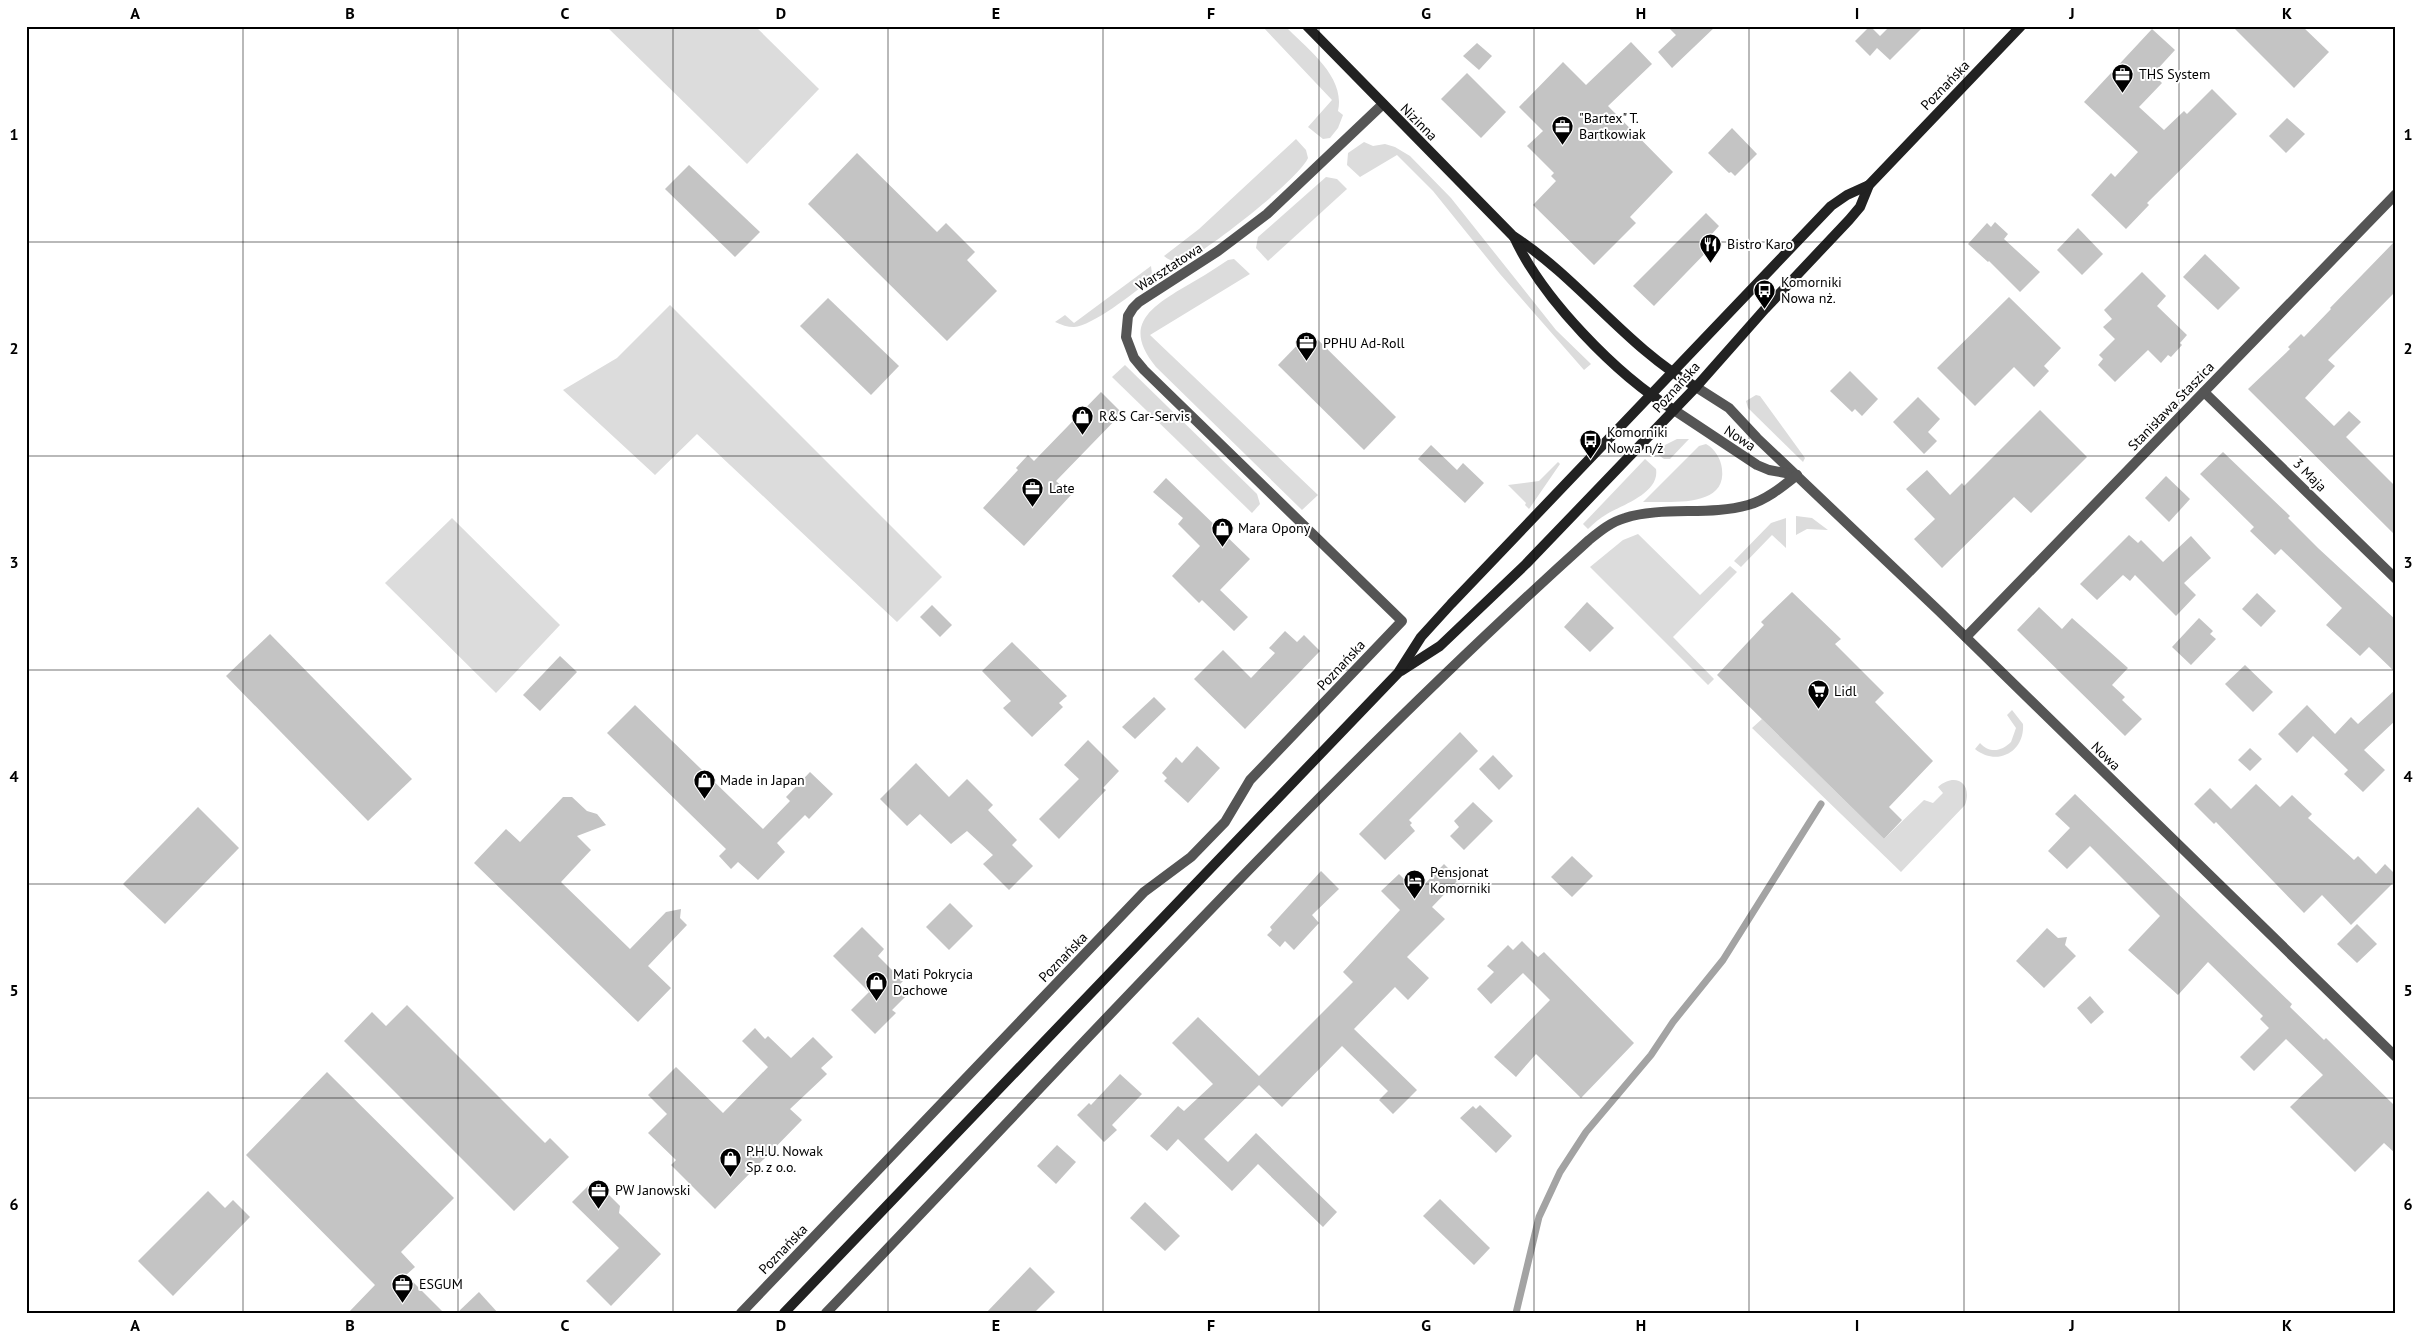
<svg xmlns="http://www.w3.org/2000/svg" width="2422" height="1339" font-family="'PT Sans',sans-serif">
<rect width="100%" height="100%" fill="#fff"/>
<g fill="#dcdcdc">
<polygon points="606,26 755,26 819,89 747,164"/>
<path d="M1262 26H1285C1306 48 1346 76 1338 111L1343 115 1338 128 1330 138 1323 139 1308 127 1332 100Z"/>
<path d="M1296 139 1306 150 1308 158C1300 178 1207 251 1185 260 1178 263 1169 261 1164 256L1199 229Z"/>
<polygon points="1364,142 1373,146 1385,144 1395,147 1410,156 1451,198 1556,330 1591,364 1584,370 1500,274 1433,191 1397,155 1360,177 1347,165 1348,153"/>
<polygon points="1326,177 1337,179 1347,189 1268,261 1256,248 1258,237"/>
<path d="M1234 259 1250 274 1150 335 1318 495 1302 510 1156 367C1124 328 1146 310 1181 289 1197 280 1213 270 1228 260Z"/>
<path d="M1151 266 1152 274 1149 281C1134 293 1092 326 1074 327 1067 327 1062 325 1055 322L1065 315 1074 323Z"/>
<polygon points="670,305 942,577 897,622 697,434 655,475 563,390 617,358"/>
<polygon points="1125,365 1257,494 1260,504 1252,513 1112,377"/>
<polygon points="1756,395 1760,396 1805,458 1803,462 1748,408 1746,401"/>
<polygon points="1677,439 1689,439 1670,459 1664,459 1653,451"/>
<path d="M1706 444C1715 449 1721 459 1722 469 1727 509 1668 501 1643 502L1699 446Z"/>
<path d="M1645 459 1656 469C1660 493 1622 505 1607 514 1600 518 1594 523 1588 529L1583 524Z"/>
<polygon points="1558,462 1560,464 1529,509 1525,505 1526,503 1508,485 1539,481"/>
<polygon points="1796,516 1812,518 1828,530 1807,529 1796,535"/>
<polygon points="452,518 560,625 496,693 385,583"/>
<polygon points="1786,518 1786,548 1772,535 1741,567 1734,561 1771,523"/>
<polygon points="1638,534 1700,595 1730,566 1737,572 1673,637 1714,679 1708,685 1590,567 1623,540"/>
<path d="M2012 710 2023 724C2025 752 1997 767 1975 749L1980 743C1990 754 2002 751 2011 742L2016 728 2007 715Z"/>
<path d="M1762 719 1884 839 1924 800 1933 803 1943 793 1938 787C1955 772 1973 783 1965 805L1901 872 1752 728Z"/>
</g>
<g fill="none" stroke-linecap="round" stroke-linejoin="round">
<polyline stroke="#a3a3a3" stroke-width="7" points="1516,1313 1539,1217 1560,1172 1586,1132 1651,1055 1673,1022 1723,960 1821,804"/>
</g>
<g fill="#c4c4c4">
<polygon points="1667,26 1716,26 1672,68 1658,52 1676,35"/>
<polygon points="1870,26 1880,36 1890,26 1924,26 1890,60 1877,48 1870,56 1855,41"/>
<polygon points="2232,26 2302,26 2329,52 2294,88"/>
<polygon points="2152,29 2175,50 2153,74 2162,83 2139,107 2164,130 2184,111 2187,114 2212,89 2237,114 2147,203 2149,205 2126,229 2091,195 2111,173 2115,177 2138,152 2084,102"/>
<polygon points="1631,42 1652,64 1608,106 1673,172 1630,217 1636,223 1594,265 1533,205 1556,181 1551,176 1554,173 1527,146 1543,131 1519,107 1563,62 1586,85"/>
<polygon points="1477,43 1492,56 1479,70 1463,56"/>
<polygon points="1467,73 1506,112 1481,138 1441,99"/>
<polygon points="2287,118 2305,134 2286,153 2269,136"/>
<polygon points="1732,128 1757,154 1735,176 1731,172 1729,173 1708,153"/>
<polygon points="857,153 937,232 946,223 975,252 967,260 997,291 947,341 808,204"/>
<polygon points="689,165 760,232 735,257 665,189"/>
<polygon points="1706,213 1719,226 1711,235 1717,241 1654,306 1633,286"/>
<polygon points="1995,222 2008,234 2004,239 2040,272 2020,292 1989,261 1988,262 1968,244 1987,223 1991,227"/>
<polygon points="2078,228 2103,254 2082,275 2057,250"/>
<polygon points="2396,240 2396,291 2328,360 2335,366 2305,398 2334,426 2349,411 2361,422 2346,437 2396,487 2396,536 2248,389 2290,349 2288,347 2301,334 2304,337 2331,309 2330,308"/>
<polygon points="2205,254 2240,288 2218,310 2183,277"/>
<polygon points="2142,272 2166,296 2157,306 2187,335 2180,343 2182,345 2171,357 2168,355 2161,363 2148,350 2115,382 2098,365 2103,359 2099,355 2115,339 2103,327 2112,319 2104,310"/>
<polygon points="2009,297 2061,348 2044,366 2049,371 2034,387 2014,367 1975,406 1937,368"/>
<polygon points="828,298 899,366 871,395 800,326"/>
<polygon points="1310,332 1396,417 1364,450 1278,365"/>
<polygon points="1850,371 1878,399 1862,416 1855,409 1852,412 1830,391"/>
<polygon points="1101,392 1122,413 1056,481 1071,495 1024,546 983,508 1018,470 1016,468 1028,455 1034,461"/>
<polygon points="1918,397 1940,419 1928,432 1937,441 1924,454 1893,422"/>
<polygon points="2040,410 2087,457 2031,513 2014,497 1942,568 1914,539 1935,519 1906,489 1927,470 1950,495 1962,483 1964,486"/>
<polygon points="1431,445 1457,470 1463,463 1484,483 1465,503 1418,459"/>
<polygon points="2223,452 2290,516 2288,518 2318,548 2396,620 2396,673 2369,647 2360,656 2326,625 2342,608 2281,549 2275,555 2250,531 2254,527 2200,474"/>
<polygon points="2166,476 2190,499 2169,522 2145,498"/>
<polygon points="1166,478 1250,559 1220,590 1248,617 1234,631 1202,600 1199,603 1172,576 1200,546 1178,524 1183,518 1153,492"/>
<polygon points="2129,535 2138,543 2141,540 2163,562 2191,536 2211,558 2184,583 2196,595 2176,616 2135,575 2130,581 2123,575 2097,600 2080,584"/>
<polygon points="1792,592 1841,639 1835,644 1884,693 1875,702 1933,761 1889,807 1902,820 1884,839 1717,675 1764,625 1761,622"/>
<polygon points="2257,593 2276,611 2261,627 2242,609"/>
<polygon points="1587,602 1614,628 1590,652 1564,627"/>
<polygon points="932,605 952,625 940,637 920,617"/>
<polygon points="2039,607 2062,629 2072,618 2128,668 2112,685 2125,697 2122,700 2142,719 2125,736 2017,630"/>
<polygon points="2199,618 2213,631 2210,634 2216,639 2191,665 2172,647"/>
<polygon points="1285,631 1297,642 1304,635 1320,651 1245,729 1194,679 1223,650 1251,678 1275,653 1269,648"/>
<polygon points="270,634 412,779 368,821 226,676"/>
<polygon points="1012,642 1067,696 1059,703 1063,707 1032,737 1003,708 1011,701 982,671"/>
<polygon points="560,656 577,672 540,711 523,695"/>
<polygon points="2245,665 2273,692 2253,712 2225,684"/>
<polygon points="2396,689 2396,720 2364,750 2385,770 2363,792 2344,774 2348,770 2313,736 2297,753 2278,734 2307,705 2335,734 2351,717 2358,724"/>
<polygon points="1154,697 1166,709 1135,739 1122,727"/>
<polygon points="635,705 763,829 790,801 786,797 810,772 833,794 809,819 805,815 777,843 785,852 758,880 738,862 731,869 719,856 726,849 607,733"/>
<polygon points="1460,732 1478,751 1409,820 1412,823 1410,825 1415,831 1385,860 1359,834"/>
<polygon points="1088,740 1119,771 1103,788 1106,790 1059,839 1039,819 1079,779 1064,765"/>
<polygon points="1197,746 1220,768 1188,803 1164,781 1167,778 1162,773 1176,757 1182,763"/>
<polygon points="2250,748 2262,759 2250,771 2238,760"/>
<polygon points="1493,755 1513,776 1499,790 1479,769"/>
<polygon points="916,763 949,797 967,779 993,805 988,810 1017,840 1012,845 1033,866 1009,890 983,864 993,855 967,831 951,844 920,814 907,826 880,799"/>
<polygon points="2256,784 2280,807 2292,795 2312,814 2308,818 2354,860 2358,856 2376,874 2385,864 2396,875 2396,880 2351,925 2322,895 2304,913 2216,822 2214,824 2194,804 2210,788 2231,809"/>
<polygon points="2075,794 2292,1004 2290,1007 2324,1040 2326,1038 2396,1107 2396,1154 2384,1143 2355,1172 2290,1107 2323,1075 2286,1039 2254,1071 2240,1057 2269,1028 2260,1019 2263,1016 2208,962 2178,995 2128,950 2160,916 2090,846 2067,869 2048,851 2070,828 2055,814"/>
<polygon points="563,797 572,797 587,811 597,814 606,825 577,836 591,850 561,882 630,949 666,912 681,909 680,918 687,925 648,966 671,988 638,1022 474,863 506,829 520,842"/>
<polygon points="1473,802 1493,821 1464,850 1450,836 1459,827 1454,821"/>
<polygon points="198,807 239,848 165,924 123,884"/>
<polygon points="1572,856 1593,876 1572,897 1551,877"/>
<polygon points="1444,864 1459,879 1432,907 1445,919 1407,957 1429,978 1408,1000 1395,987 1354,1029 1417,1090 1393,1114 1379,1100 1388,1091 1342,1046 1282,1107 1259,1085 1204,1139 1228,1162 1256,1133 1337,1212 1323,1227 1258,1164 1232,1191 1178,1139 1167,1151 1150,1136 1178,1106 1184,1111 1213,1084 1172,1043 1198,1017 1259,1076 1353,982 1343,972 1400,910 1381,891 1399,874 1417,892"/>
<polygon points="1321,871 1339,889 1312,915 1319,923 1294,950 1285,941 1280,947 1267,935 1272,930 1270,927"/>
<polygon points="950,903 973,926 949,950 926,927"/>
<polygon points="2357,924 2377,944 2357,963 2337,944"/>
<polygon points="862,927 884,949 878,956 903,981 897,987 906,996 892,1010 896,1013 875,1034 851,1010 869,992 833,956"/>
<polygon points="2047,928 2058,938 2067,937 2065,945 2076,956 2044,988 2016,961"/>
<polygon points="1522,941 1538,957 1544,952 1634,1043 1581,1098 1536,1054 1516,1077 1494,1057 1550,1000 1523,973 1491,1004 1477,989 1494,972 1487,966 1508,945 1513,950"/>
<polygon points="2090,996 2104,1012 2091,1024 2077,1008"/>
<polygon points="407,1005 545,1143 550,1138 569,1157 514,1211 344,1041 372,1012 386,1026"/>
<polygon points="755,1028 765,1039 768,1036 791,1058 813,1037 833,1057 821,1068 827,1074 825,1076 790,1109 802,1120 715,1209 671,1165 676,1160 648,1133 667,1114 648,1095 676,1067 723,1113 768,1067 742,1041"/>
<polygon points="327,1072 454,1198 401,1252 415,1267 406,1275 444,1313 348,1313 375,1285 246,1155"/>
<polygon points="1120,1074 1142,1094 1112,1125 1117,1130 1104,1142 1077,1115 1089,1103 1091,1105"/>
<polygon points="1480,1105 1512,1136 1496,1153 1460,1118 1473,1106 1476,1109"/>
<polygon points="1057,1145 1076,1162 1056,1184 1037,1166"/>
<polygon points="594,1180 620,1206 619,1213 661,1254 611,1306 586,1281 619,1248 572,1202"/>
<polygon points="208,1191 225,1208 233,1200 250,1217 173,1296 138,1261"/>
<polygon points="1440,1199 1490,1248 1474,1265 1423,1216"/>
<polygon points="1145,1202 1180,1236 1165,1251 1130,1218"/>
<polygon points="1030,1267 1055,1292 1034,1313 986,1313"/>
<polygon points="479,1292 498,1313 457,1313"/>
</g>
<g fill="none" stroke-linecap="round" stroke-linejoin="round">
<g stroke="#555" stroke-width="10">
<polyline points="1696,387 1729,408 1757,438 1939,611 2396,1057"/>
<polyline points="2204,392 2396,579"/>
<polyline points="1674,410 1757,465 1769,470 1797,475"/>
<polyline points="1966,637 2396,194"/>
<polyline points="741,1313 1144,892 1191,857 1225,822 1250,780 1402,621 1144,370 1134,358 1126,337 1128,316 1133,308 1139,302 1218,251 1267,214 1383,104"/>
<path d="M826 1313C1077 1052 1320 782 1589 540 1600 531 1611 522 1625 518 1663 506 1709 516 1748 505 1766 500 1782 487 1797 475"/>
</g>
<g stroke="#222" stroke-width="10">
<path d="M1307 26 1513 236C1580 279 1626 347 1696 387"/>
<path d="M1514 237C1542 298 1616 375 1674 410"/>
<polyline points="1401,671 1440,646 1526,564 1696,387 1765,309 1849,220 1860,207 1869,185 2021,26"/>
<polyline points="784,1313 1398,673 1421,637 1451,604 1831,206 1847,195 1869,185"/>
</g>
</g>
<path fill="none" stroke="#000" stroke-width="1" stroke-opacity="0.55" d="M243 26V1313M458 26V1313M673 26V1313M888 26V1313M1103 26V1313M1319 26V1313M1534 26V1313M1749 26V1313M1964 26V1313M2179 26V1313M26 242H2396M26 456H2396M26 670H2396M26 884H2396M26 1098H2396"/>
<defs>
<symbol id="office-pin" viewBox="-11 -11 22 30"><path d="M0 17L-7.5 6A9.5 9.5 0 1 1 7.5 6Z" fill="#000" stroke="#fff"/><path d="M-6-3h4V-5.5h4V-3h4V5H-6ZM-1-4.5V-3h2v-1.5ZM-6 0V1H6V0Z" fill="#fff"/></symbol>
<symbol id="restaurant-pin" viewBox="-11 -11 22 30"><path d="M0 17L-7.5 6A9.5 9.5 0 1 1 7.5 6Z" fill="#000" stroke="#fff"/><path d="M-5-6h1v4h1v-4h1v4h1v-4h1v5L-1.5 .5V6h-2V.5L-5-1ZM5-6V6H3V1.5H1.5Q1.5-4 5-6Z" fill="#fff"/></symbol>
<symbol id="bus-pin" viewBox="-11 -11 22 30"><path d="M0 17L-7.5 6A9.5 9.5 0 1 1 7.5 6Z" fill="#000" stroke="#fff"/><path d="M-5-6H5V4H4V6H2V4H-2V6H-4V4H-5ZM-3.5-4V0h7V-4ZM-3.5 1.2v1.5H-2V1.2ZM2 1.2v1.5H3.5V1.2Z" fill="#fff"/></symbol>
<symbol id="shop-pin" viewBox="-11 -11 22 30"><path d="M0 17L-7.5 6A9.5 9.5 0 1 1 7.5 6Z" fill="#000" stroke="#fff"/><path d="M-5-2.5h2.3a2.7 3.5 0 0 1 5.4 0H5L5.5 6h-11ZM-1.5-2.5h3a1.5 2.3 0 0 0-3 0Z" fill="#fff"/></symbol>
<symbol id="supermarket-pin" viewBox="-11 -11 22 30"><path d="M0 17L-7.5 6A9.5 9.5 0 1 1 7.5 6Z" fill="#000" stroke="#fff"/><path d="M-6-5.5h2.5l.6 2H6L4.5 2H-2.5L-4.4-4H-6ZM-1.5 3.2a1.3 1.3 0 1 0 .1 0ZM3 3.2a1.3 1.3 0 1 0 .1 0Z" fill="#fff"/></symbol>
<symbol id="hotel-pin" viewBox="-11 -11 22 30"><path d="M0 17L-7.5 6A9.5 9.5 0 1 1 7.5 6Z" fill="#000" stroke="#fff"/><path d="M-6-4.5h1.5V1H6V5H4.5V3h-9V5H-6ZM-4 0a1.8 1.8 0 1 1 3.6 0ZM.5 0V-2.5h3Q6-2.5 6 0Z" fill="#fff"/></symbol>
</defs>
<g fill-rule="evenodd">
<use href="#office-pin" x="2110" y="62" width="25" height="34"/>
<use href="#office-pin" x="1550" y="114" width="25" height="34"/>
<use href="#restaurant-pin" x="1698" y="232" width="25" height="34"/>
<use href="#bus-pin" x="1752" y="278" width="25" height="34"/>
<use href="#office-pin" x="1294" y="330" width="25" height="34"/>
<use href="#shop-pin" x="1070" y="404" width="25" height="34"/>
<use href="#bus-pin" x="1578" y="428" width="25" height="34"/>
<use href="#office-pin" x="1020" y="476" width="25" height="34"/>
<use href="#shop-pin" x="1210" y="516" width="25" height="34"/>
<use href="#supermarket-pin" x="1806" y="678" width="25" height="34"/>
<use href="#shop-pin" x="692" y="768" width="25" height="34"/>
<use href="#hotel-pin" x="1402" y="868" width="25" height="34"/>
<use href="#shop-pin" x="864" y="970" width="25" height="34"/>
<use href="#shop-pin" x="718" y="1146" width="25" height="34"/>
<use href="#office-pin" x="586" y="1178" width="25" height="34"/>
<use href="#office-pin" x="390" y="1272" width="25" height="34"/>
</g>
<g text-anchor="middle" stroke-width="4" stroke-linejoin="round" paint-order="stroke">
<g font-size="14" fill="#000" stroke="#fff" text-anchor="start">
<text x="2139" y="79">THS System</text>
<text x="1579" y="123">"Bartex" T.<tspan x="1579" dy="16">Bartkowiak</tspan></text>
<text x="1727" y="249">Bistro Karo</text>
<text x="1781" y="287">Komorniki<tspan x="1781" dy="16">Nowa nż.</tspan></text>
<text x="1323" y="348">PPHU Ad-Roll</text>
<text x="1099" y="421">R&amp;S Car-Servis</text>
<text x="1607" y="437">Komorniki<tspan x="1607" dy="16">Nowa n/ż</tspan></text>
<text x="1049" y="493">Late</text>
<text x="1238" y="533">Mara Opony</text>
<text x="1834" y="696">Lidl</text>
<text x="720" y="785">Made in Japan</text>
<text x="1430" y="877">Pensjonat<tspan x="1430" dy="16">Komorniki</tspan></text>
<text x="893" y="979">Mati Pokrycia<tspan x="893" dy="16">Dachowe</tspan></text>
<text x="746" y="1156">P.H.U. Nowak<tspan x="746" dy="16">Sp. z o.o.</tspan></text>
<text x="615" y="1195">PW Janowski</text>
<text x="419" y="1289">ESGUM</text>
</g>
<g font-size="14" fill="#000" stroke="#fff">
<text transform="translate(1945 85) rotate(-46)" y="5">Poznańska</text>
<text transform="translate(1419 122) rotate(45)" y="5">Nizinna</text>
<text transform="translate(1169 267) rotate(-33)" y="5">Warsztatowa</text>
<text transform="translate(1676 387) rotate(-48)" y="5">Poznańska</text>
<text transform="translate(2171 406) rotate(-46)" y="5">Stanisława Staszica</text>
<text transform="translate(1740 438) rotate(33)" y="5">Nowa</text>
<text transform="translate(2310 475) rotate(45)" y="5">3 Maja</text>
<text transform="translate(1341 665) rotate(-47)" y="5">Poznańska</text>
<text transform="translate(2106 756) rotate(44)" y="5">Nowa</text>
<text transform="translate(1063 957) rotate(-46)" y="5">Poznańska</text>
<text transform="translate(783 1249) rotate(-46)" y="5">Poznańska</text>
</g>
</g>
<rect width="2422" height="1339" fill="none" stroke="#ffffff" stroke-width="55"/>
<rect x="28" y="28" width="2366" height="1284" fill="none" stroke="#000" stroke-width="2"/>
<g font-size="16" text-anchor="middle" font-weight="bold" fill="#000">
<text x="135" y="19">A</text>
<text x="350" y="19">B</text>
<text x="565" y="19">C</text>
<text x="781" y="19">D</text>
<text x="996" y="19">E</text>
<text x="1211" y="19">F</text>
<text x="1426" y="19">G</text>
<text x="1641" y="19">H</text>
<text x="1857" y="19">I</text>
<text x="2072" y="19">J</text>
<text x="2287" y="19">K</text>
<text x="14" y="140">1</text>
<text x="2408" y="140">1</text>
<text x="14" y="354">2</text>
<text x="2408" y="354">2</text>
<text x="14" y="568">3</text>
<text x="2408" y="568">3</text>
<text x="14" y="782">4</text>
<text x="2408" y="782">4</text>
<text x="14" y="996">5</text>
<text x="2408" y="996">5</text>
<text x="14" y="1210">6</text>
<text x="2408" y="1210">6</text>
<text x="135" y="1331">A</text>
<text x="350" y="1331">B</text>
<text x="565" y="1331">C</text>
<text x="781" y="1331">D</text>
<text x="996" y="1331">E</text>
<text x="1211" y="1331">F</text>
<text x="1426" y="1331">G</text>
<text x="1641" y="1331">H</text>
<text x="1857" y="1331">I</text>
<text x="2072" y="1331">J</text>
<text x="2287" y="1331">K</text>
</g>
</svg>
